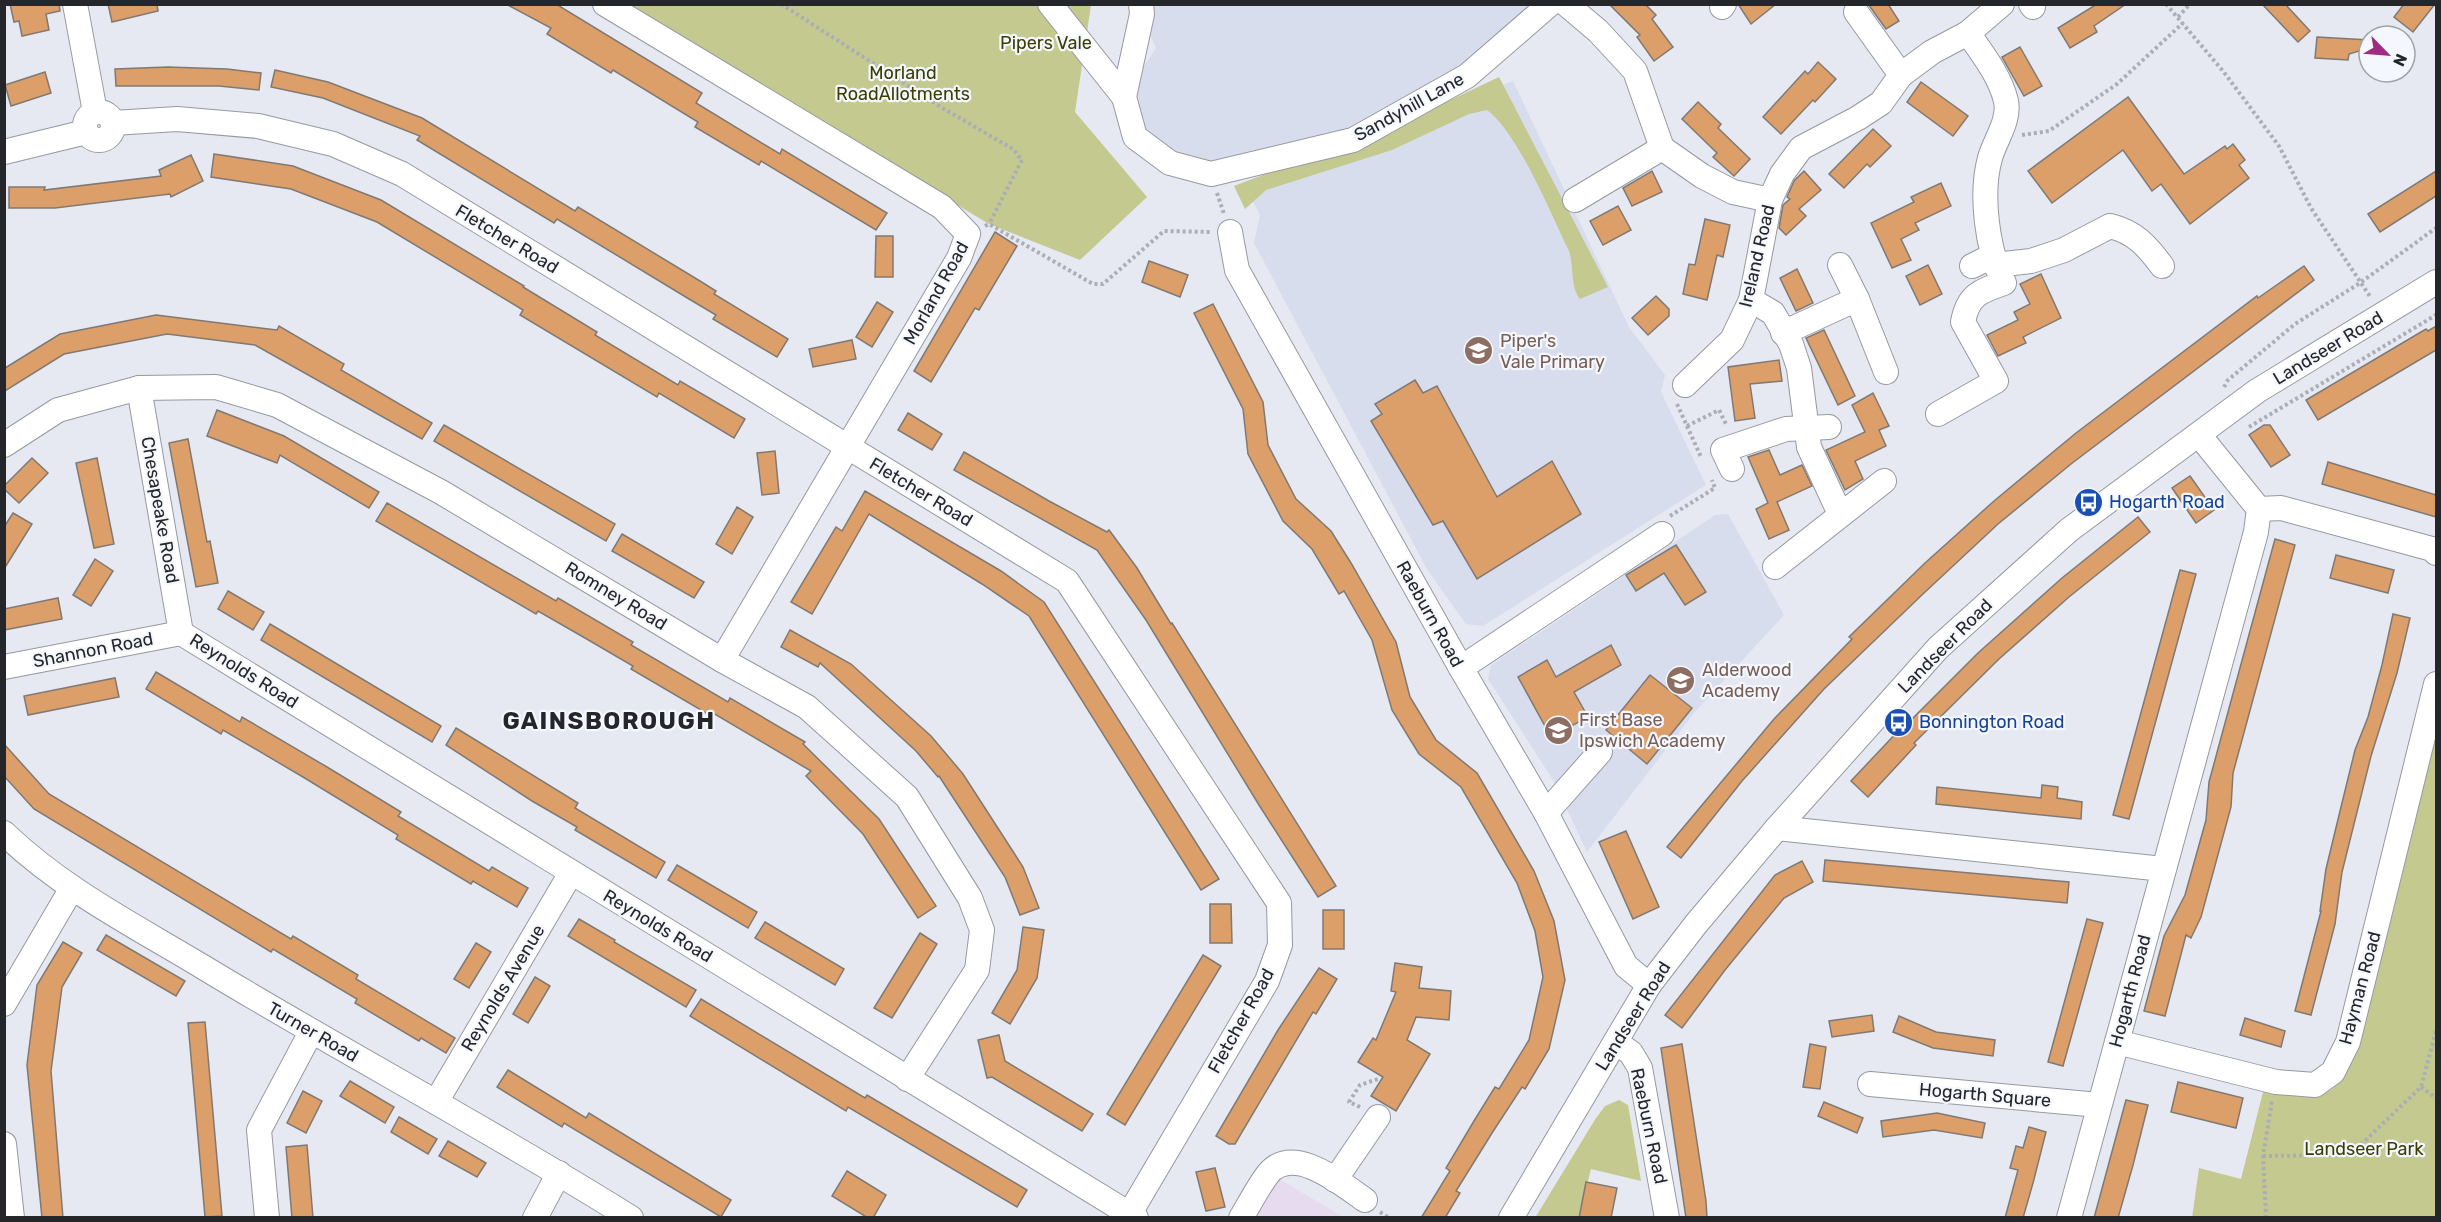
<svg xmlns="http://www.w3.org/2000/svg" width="2441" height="1222" font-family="Rubik,sans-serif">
<rect width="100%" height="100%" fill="#e6e9f2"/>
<polygon fill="#e6dbef" points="1276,1177 1343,1217 1251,1218"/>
<g fill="#d8dded">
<polygon points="1138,5 1550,5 1353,140 1211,174 1135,137 1124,97 1156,48"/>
<polygon points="1513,81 1629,327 1665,375 1661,392 1706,485 1483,626 1466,624 1428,571 1254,243 1260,215 1245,187"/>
<polygon points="1728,514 1784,615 1694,713 1587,852 1553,780 1488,679 1491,665 1715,515"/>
</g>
<g fill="#c3c98f">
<polygon points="625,5 1091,5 1075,112 1147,197 1080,260 989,224"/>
<path d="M1499 77 1608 287 1580 299C1570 286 1574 266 1569 251 1551 214 1518 133 1487 110L1469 114 1392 150 1266 190 1245 209 1234 186 1338 146 1400 124Z"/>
<path d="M2436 736V1217L2192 1218 2199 1168 2241 1179 2264 1088C2289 1095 2321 1106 2340 1081 2347 1073 2350 1061 2357 1052L2407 846Z"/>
<polygon points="1619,1100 1628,1105 1641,1181 1591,1169 1579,1217 1535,1218 1596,1118 1605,1106"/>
</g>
<g fill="#dc9f69" stroke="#807973" stroke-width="1.5">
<polygon points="10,4 59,4 60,11 46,14 49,30 22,36 19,21 14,22"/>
<polygon points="108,4 157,4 158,11 112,22"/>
<polygon points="506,4 556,4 702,93 696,103 780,154 782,149 887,213 876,230 761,161 759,165 695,127 698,122 613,70 611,73 547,34 551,28"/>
<polygon points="1609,4 1645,4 1656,15 1652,19 1673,47 1654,61 1637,37 1640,35"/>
<polygon points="1738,4 1776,4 1751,24"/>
<polygon points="1868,4 1888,4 1899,21 1886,29"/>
<polygon points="2097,4 2126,4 2094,26 2097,32 2070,48 2058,28"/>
<polygon points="2262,4 2285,4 2310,31 2298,42"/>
<polygon points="2404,4 2435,4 2413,32 2394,17"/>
<polygon points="2317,37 2369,40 2369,48 2349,54 2348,60 2315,58"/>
<polygon points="2020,47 2042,86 2024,96 2002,57"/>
<polygon points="1818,62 1836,79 1815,102 1813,100 1781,134 1763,117 1805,71 1808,74"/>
<polygon points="168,67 227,69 261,73 259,90 219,86 116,86 115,69"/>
<polygon points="275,70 328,82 422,118 575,211 578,207 700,281 716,291 714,294 788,339 777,357 713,319 716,315 689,299 557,219 554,223 417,140 420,136 323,98 271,87"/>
<polygon points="45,72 51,93 11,106 5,85"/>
<polygon points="1921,82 1968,116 1953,136 1907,102"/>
<polygon points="2128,97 2184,174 2225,146 2227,149 2233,144 2245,160 2239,165 2249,178 2190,224 2161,184 2152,191 2123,150 2052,203 2028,171"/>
<polygon points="1698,102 1721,124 1718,128 1750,159 1734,176 1713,157 1717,153 1682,119"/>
<polygon points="1873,129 1891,146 1870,167 1867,164 1844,188 1829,174"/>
<polygon points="214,154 293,166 381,200 524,286 523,287 597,332 595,335 678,385 680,381 745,419 734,438 659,393 657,397 520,315 523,310 377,222 291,189 211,177"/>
<polygon points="191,155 203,181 171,197 170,194 55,208 9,208 9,187 45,187 44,190 161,176 159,170"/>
<polygon points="1652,171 1662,192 1632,206 1623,188"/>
<polygon points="1804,171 1821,190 1799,209 1806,216 1786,235 1779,228 1783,205 1790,199 1787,197 1794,181"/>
<polygon points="2436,171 2436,196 2380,232 2368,214"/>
<polygon points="1941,183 1951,206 1915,223 1919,230 1901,239 1911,260 1892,268 1871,223 1914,202 1911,197"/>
<polygon points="1618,206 1631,230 1603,245 1590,221"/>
<polygon points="1705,219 1730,225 1723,257 1717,255 1707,300 1683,294 1689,264 1695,265"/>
<polygon points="995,232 1017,246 979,310 975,308 931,382 914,371"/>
<polygon points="876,236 893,236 893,277 875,277"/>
<polygon points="1149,261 1188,275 1180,297 1142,282"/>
<polygon points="1928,265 1942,294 1920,305 1906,276"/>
<polygon points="2304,266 2314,280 2071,464 1998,524 1924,593 1824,689 1742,781 1681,858 1667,847 1774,719 1852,639 1849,637 1925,563 1994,501 2076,433 2257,296 2258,298"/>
<polygon points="1797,269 1813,303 1796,311 1780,278"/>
<polygon points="2041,274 2061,318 2023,337 2026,343 1998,356 1987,335 2018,320 2014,312 2030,304 2020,284"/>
<polygon points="1656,296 1669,309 1669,316 1648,335 1632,318"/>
<polygon points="877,302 893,312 872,347 856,337"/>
<polygon points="1213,304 1263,402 1268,445 1296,499 1331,531 1351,563 1396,642 1410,697 1436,740 1477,773 1534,871 1554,921 1565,980 1549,1049 1525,1089 1522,1087 1492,1133 1456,1191 1460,1193 1445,1218 1421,1218 1450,1171 1446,1168 1474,1121 1495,1087 1499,1089 1529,1040 1543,977 1535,931 1517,883 1461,787 1419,754 1392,710 1372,640 1344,591 1339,594 1312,549 1283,521 1248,454 1243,409 1194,313"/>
<polygon points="156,315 277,330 279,326 344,364 341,370 432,423 422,439 255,345 167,334 64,354 5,391 5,368 60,334"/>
<polygon points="2436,326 2436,350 2318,420 2306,400 2426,329 2428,331"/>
<polygon points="1824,330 1855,396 1838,405 1806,338"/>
<polygon points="852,340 856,359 813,367 809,349"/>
<polygon points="1779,360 1782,381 1750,384 1755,418 1735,421 1728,367"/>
<polygon points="1415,380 1423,393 1437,386 1497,497 1552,461 1581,514 1477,579 1443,521 1433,525 1371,421 1382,414 1375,404"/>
<polygon points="1873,393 1889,426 1879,430 1886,446 1855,461 1863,479 1845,490 1826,450 1865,432 1852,405"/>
<polygon points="217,410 284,436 379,492 369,508 280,455 277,463 207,436"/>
<polygon points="908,413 942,434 932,450 898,430"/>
<polygon points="444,425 615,524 606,541 434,441"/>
<polygon points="2264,425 2270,425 2290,455 2271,467 2249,435"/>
<polygon points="188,439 207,542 210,541 218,583 196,587 169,443"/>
<polygon points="1769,450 1780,475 1802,465 1812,486 1777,502 1789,530 1769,539 1756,509 1768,503 1748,457"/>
<polygon points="775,451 779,493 762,495 757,453"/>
<polygon points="964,452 1049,501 1107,532 1109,530 1137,568 1171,624 1172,623 1336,886 1318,897 1259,805 1146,620 1097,550 954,470"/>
<polygon points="32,458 48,473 19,503 4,489 4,486"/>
<polygon points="97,458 114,544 94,548 76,463"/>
<polygon points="2328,462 2436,495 2436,517 2322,484"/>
<polygon points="2190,476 2214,510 2196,523 2172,488"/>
<polygon points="865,491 1001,571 1044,602 1219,879 1201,890 1029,616 982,584 869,514 812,614 791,602 836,527 842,531"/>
<polygon points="387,503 556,601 558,598 633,642 631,645 728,702 730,698 805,742 803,744 879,819 936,906 918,918 863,834 806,776 811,771 708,710 706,713 631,669 633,666 585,638 538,611 536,614 376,521"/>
<polygon points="737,507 753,517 732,554 716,544"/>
<polygon points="13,513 32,524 4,569 4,527"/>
<polygon points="2138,517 2150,532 2069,597 1999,659 1914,743 1916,745 1868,797 1851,781 1900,729 1901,730 1978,653 2062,578"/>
<polygon points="622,534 704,582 694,598 612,551"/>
<polygon points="2275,539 2295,545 2233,773 2231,807 2201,917 2191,938 2186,935 2165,1016 2144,1011 2164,936 2185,895 2206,820 2209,782"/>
<polygon points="1676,545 1706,592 1685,605 1664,573 1636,591 1626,575"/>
<polygon points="2336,555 2394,570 2388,593 2330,578"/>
<polygon points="95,559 113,571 91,606 73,595"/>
<polygon points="2180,570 2196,574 2129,819 2113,815"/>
<polygon points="228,591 264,612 253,630 218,609"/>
<polygon points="58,598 62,619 4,630 4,609"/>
<polygon points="2393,614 2410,618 2397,673 2371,756 2342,872 2335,924 2311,1015 2295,1011 2321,911 2320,911 2326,869 2341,807 2355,750 2368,717 2382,665"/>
<polygon points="270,624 441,726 432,742 261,640"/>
<polygon points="790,630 851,664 931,736 963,774 1023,867 1039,908 1020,915 1005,877 939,776 938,777 916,751 820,663 818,667 781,647"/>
<polygon points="1611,645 1621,665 1574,692 1588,717 1551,737 1518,677 1547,660 1556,677"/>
<polygon points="156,672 240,722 242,717 327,767 401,812 398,816 489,871 492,867 528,888 517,907 473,881 471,884 396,839 398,835 303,777 223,730 221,734 146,689"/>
<polygon points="1650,675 1692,708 1647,764 1606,730"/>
<polygon points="115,678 119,697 28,715 24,696"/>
<polygon points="456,728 578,803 575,808 665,862 656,878 575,830 577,827 532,801 446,745"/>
<polygon points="4,744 49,794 291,939 293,936 358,975 356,979 455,1038 446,1053 421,1038 419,1041 355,1003 357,999 273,949 271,952 34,809 4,776"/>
<polygon points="2042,785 2058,787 2057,798 2082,802 2081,819 1936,804 1937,787 2041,798"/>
<polygon points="1626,831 1659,907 1633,919 1599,842"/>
<polygon points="1825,860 2069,882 2067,903 1823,881"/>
<polygon points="1802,861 1813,882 1784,898 1725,970 1682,1028 1665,1015 1775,875"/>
<polygon points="677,865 757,912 748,928 668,880"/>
<polygon points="1210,904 1231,904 1232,943 1210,943"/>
<rect x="1323" y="910" width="21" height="39"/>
<polygon points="579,919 615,940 614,942 696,990 686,1007 568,936"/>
<polygon points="2087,919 2103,923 2063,1066 2048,1062"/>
<polygon points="765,922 844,969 835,985 755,938"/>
<polygon points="1023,927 1044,930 1037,978 1010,1024 992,1013 1017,970"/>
<polygon points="920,933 937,944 892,1018 874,1008"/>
<polygon points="106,935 185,981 176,996 97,950"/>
<polygon points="63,942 82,953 62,987 51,1071 63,1218 42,1218 27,1065 37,985"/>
<polygon points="476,943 491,952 469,988 454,979"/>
<polygon points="1203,955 1221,966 1125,1125 1107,1114"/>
<polygon points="1395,963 1422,967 1419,988 1451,991 1449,1020 1416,1017 1407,1040 1430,1054 1396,1111 1371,1096 1383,1077 1358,1062 1373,1038 1376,1040 1396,992 1391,991"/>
<polygon points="1319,968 1337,979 1316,1014 1313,1012 1235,1144 1229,1144 1216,1136 1278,1030"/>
<polygon points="535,977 550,986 528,1023 513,1014"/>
<polygon points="701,999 865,1098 867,1095 1027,1190 1017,1207 848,1107 846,1111 690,1016"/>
<polygon points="1872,1015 1874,1031 1832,1037 1829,1021"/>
<polygon points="1899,1016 1936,1032 1995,1040 1993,1056 1933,1048 1893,1032"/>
<polygon points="2245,1018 2285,1031 2281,1047 2240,1035"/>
<polygon points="205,1022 222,1216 205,1217 188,1023"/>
<polygon points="999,1035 1005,1061 1093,1114 1082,1131 992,1077 987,1078 978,1040"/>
<polygon points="1682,1044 1706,1201 1707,1218 1686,1218 1661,1048"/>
<polygon points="1810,1044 1826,1047 1820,1089 1803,1087"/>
<polygon points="508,1070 586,1118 589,1113 731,1200 721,1217 564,1123 562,1127 497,1087"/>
<polygon points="350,1081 394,1107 385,1123 340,1096"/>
<polygon points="2178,1082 2243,1098 2236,1128 2171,1112"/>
<polygon points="303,1091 322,1101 306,1133 287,1123"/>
<polygon points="2126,1100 2148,1105 2133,1165 2118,1218 2094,1218"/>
<polygon points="1824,1102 1863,1118 1857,1133 1818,1116"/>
<polygon points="1937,1113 1985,1123 1982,1138 1934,1130 1883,1137 1881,1121"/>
<polygon points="399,1117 437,1139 428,1154 391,1132"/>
<polygon points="2029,1127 2046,1132 2033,1183 2023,1218 2005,1218 2018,1170 2010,1168 2016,1146 2023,1148"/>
<polygon points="448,1141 486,1163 477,1177 439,1156"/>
<polygon points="307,1145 313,1218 292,1218 286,1147"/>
<polygon points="1215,1168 1225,1207 1206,1211 1196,1172"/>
<polygon points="847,1171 886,1195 873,1218 868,1218 832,1196"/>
<polygon points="1586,1182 1617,1188 1611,1218 1579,1218"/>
</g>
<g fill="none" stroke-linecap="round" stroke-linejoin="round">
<defs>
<g id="minor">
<polyline points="75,4 95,112"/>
<polyline points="605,4 942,207 968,234 959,258 722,660"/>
<polyline points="1050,4 1124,97"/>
<polyline points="1141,4 1142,14 1124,97 1135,137 1170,163 1211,174 1353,140 1467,76 1550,4"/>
<polyline points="1566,4 1598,31 1635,71 1662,148 1702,176 1733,192 1770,200"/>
<polyline points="2031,4 2033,7"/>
<polyline points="1722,7 1724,4"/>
<polyline points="1856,12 1901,75"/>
<circle cx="99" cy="126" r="14"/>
<polyline points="113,123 177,119 258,126 333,144 402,174 1067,581 1279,903 1280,945 1267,981 1127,1218"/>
<polyline points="4,152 86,132"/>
<polyline points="1575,200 1662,148"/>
<polyline points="1230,232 1237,270 1461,668 1546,813 1626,966 1649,985"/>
<polyline points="1840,265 1857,299"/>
<path d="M1995 265 2031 261 2064 250 2110 226C2135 232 2147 246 2162 266"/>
<polyline points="1972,266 1992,256"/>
<polyline points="1751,300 1773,313 1791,344 1799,368 1809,447 1840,514"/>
<polyline points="1783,333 1857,299 1886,372"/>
<polyline points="1685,385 1732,340 1751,300 1770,200 1782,174 1801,148 1858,118 1881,103 1901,75 1932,52 1968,33 2002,4"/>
<polyline points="139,388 181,633"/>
<path d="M1938 414 1996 381 1963 322C1968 295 1980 291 2004 283 1987 250 1980 194 1990 158 1995 140 2010 121 2006 101 2000 76 1982 53 1968 33"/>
<polyline points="4,445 58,410 139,388 216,387 277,405 441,492 722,660 807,707 907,797 970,898 982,930 977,970 907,1079"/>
<polyline points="1732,469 1723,450 1786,429 1829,427"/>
<polyline points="2259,509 2281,508 2432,549 2436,553"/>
<polyline points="1775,567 1884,481"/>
<polyline points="181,633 1136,1218"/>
<polyline points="4,667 181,633"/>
<polyline points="1461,668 1662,534"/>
<polyline points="1546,813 1600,752"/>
<polyline points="1777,828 2163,869"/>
<path d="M4 833C62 889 135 926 203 967 345 1053 491 1130 631 1218"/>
<polyline points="4,1004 72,888"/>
<polyline points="1616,1042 1631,1053 1640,1068 1667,1218"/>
<polyline points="2117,1042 2276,1082 2315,1085 2333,1072 2348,1042 2436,684"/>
<polyline points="1870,1084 2099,1105"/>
<polyline points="436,1102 571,873"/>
<polyline points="4,1144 12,1218"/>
<polyline points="1335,1180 1378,1117"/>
<polyline points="267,1218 259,1130 311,1032"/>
<polyline points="535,1218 559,1173"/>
<path d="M1241 1218C1250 1203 1258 1187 1268 1174 1293 1143 1342 1184 1365 1200"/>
<polyline points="1511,1218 1649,985 1696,924 1777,828 1938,648 2069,530 2257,391 2436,282"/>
<polyline points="2069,1218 2256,532 2259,509 2199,435"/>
</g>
</defs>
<use href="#minor" stroke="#9799a1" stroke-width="26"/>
<g stroke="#acaeb5" stroke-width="4" stroke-dasharray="3 3" stroke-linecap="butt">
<polyline points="781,4 944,109 1013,149 1022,160 989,224"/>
<polyline points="2166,4 2223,71 2279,146 2311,208 2371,298"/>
<polyline points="2178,17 2190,4"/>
<polyline points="2022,135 2049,131 2117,84 2183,23"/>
<polyline points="1217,193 1224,214"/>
<polyline points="985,226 989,224 1093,284 1103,284 1164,231 1211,232"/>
<polyline points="2224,387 2228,380 2295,324 2360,283 2436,228"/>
<polyline points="1677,404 1701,457"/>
<polyline points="1687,426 1719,410 1727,426"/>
<polyline points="2249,427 2436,315"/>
<polyline points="1670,516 1715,488 1712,480"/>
<polyline points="2421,1087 2436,1098"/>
<polyline points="1360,1107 1349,1102 1360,1085 1378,1079"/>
<polyline points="2263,1156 2350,1155 2421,1087 2436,1031"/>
<polyline points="1380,1212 1389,1218"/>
<polyline points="2266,1218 2263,1156 2272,1101"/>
</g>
<use href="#minor" stroke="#fff" stroke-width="24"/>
</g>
<defs>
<symbol id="school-disc" viewBox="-11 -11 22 22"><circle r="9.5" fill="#8d6e63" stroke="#f4f7fe"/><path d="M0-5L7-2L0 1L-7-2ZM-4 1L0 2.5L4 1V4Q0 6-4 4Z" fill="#fff"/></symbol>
<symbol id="bus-disc" viewBox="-11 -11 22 22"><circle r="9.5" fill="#1a4fb4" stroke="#f4f7fe"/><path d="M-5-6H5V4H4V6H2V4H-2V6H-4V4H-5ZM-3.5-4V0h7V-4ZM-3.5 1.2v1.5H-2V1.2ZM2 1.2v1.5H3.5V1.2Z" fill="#fff"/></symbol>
</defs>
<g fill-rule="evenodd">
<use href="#school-disc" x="1462" y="334" width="33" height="33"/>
<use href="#bus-disc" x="2072" y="486" width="33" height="33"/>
<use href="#school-disc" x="1664" y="664" width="33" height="33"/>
<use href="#bus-disc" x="1882" y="706" width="33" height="33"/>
<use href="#school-disc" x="1542" y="714" width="33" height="33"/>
</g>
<g text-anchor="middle" stroke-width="4.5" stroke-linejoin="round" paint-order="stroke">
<g font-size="18" fill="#3b3e00" stroke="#f4f7fe">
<text x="1046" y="49">Pipers Vale</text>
<text x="903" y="79">Morland<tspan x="903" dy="21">RoadAllotments</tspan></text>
<text x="2364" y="1155">Landseer Park</text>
</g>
<g font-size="18" fill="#252629" stroke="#f4f7fe">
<text transform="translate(1409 107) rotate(-29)" y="6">Sandyhill Lane</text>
<text transform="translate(507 239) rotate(31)" y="6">Fletcher Road</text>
<text transform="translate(1757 256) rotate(-77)" y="6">Ireland Road</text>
<text transform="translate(936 293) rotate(-61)" y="6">Morland Road</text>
<text transform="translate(2328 348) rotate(-31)" y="6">Landseer Road</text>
<text transform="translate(921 492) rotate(31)" y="6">Fletcher Road</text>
<text transform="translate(160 510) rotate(80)" y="6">Chesapeake Road</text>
<text transform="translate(616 596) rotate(31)" y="6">Romney Road</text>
<text transform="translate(1430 614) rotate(61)" y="6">Raeburn Road</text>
<text transform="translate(1945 646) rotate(-45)" y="6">Landseer Road</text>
<text transform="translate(93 650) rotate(-11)" y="6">Shannon Road</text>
<text transform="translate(244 671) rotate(32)" y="6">Reynolds Road</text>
<text transform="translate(658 926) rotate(31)" y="6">Reynolds Road</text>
<text transform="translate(503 988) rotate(-59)" y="6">Reynolds Avenue</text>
<text transform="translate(2360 988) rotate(-75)" y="6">Hayman Road</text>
<text transform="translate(2130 991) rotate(-75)" y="6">Hogarth Road</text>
<text transform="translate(1633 1016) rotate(-58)" y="6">Landseer Road</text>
<text transform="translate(1241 1021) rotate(-61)" y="6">Fletcher Road</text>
<text transform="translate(313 1032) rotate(30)" y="6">Turner Road</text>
<text transform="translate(1985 1095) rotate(5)" y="6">Hogarth Square</text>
<text transform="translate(1649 1126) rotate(78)" y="6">Raeburn Road</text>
</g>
<g font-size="18" fill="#785e54" stroke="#f4f7fe" text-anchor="start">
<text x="1500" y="347">Piper's<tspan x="1500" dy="21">Vale Primary</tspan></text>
<text x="1702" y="676">Alderwood<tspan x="1702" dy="21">Academy</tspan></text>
<text x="1579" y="726">First Base<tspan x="1579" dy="21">Ipswich Academy</tspan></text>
</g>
<g font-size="18" fill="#164399" stroke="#f4f7fe" text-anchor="start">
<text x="2109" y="508">Hogarth Road</text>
<text x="1919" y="728">Bonnington Road</text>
</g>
<g font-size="24" font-weight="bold" letter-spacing="1.5" fill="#252629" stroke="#f4f7fe">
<text x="609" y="729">GAINSBOROUGH</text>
</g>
</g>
<rect width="2441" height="1222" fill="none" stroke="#252629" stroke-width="12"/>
<g transform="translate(2387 54) rotate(115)"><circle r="28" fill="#f4f7fe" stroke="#a1a3a9" stroke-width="1.5"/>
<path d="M0-4.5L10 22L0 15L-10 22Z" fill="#a12a82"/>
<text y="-9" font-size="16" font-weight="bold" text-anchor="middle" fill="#252629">N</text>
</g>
</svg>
